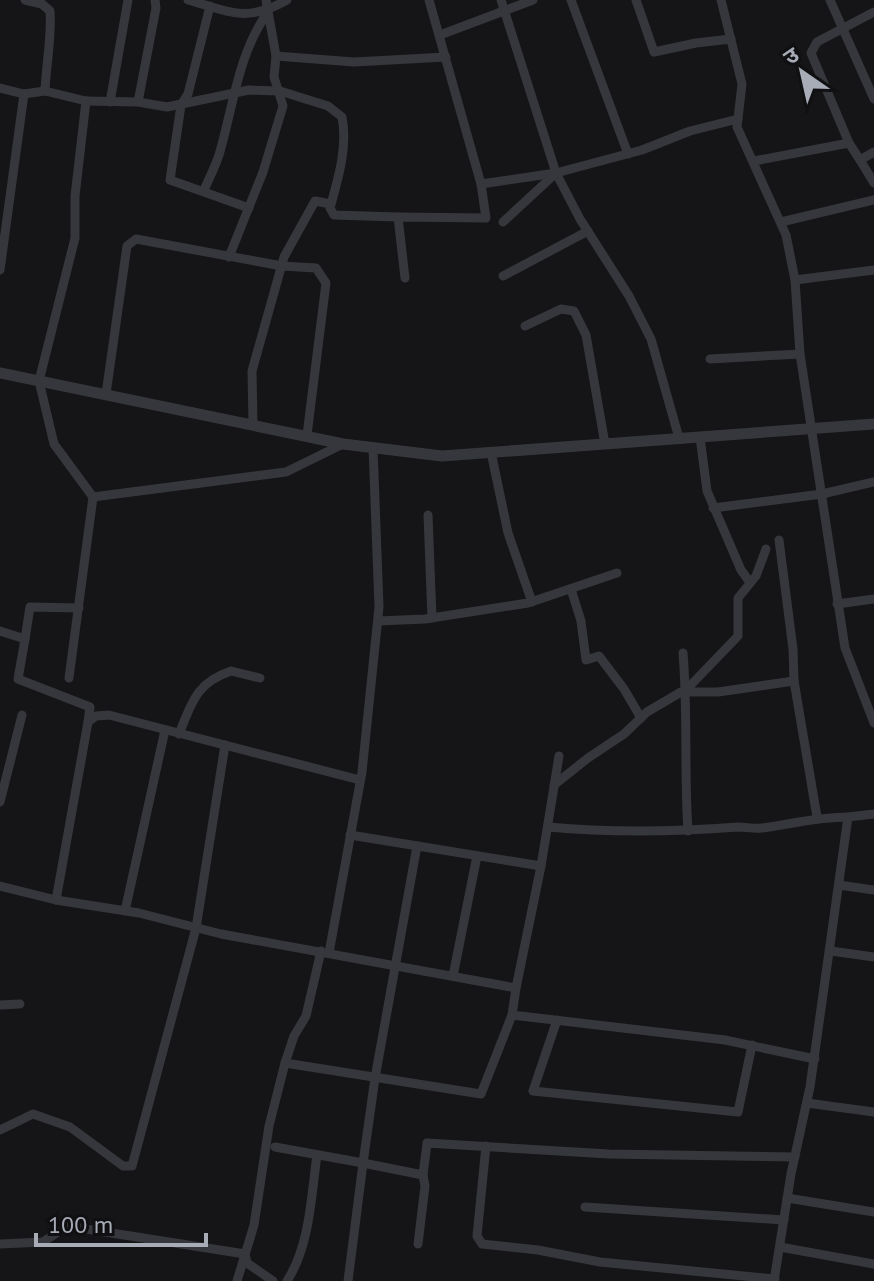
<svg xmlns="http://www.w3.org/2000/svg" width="874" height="1281" font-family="'PT Sans','Noto Sans Devanagari',sans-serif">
<rect width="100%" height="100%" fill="#151517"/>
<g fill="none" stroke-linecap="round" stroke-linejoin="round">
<g stroke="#36373c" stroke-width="9">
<path d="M25 0 42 4 50 11C52 37 46 65 45 91"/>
<path d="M188 0C231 12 246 23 287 0"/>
<polyline points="429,0 481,184 556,173 642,150 690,131 738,119"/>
<polyline points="501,0 556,173 580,219 629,296 651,339 679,438"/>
<polyline points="571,0 628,154"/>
<polyline points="636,0 654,52 696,43 731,39"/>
<polyline points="721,0 742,84 737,127 786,235 795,280 800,354 845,648 874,723"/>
<polyline points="830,0 874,99"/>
<polyline points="210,6 188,94 181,105 170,180 249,208"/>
<polyline points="440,35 533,0"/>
<polyline points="276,56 354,62 446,57"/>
<path d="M0 88 24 94 45 91 86 101 138 102 167 107 249 90 280 91 328 106 342 117C348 147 338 179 330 208L334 215 398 217"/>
<polyline points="110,102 128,0"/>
<polyline points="138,102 156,8 155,0"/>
<polyline points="849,143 811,53 817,42 874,12"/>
<polyline points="860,160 874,183"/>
<polyline points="754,161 849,143 860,160 874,152"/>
<path d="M204 190C209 179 215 167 219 155 233 108 238 53 268 12"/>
<polyline points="503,222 556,173"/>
<polyline points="781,222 874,200"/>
<polyline points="229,257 263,172 283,106 274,77 276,56 266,0"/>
<polyline points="0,270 24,94"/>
<polyline points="503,276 588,231"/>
<polyline points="405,278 398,217 486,218 481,184"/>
<polyline points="795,280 874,270"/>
<polyline points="525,326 561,309 574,311 586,335 605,444"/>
<polyline points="710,359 800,354"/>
<polyline points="106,394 127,246 136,239 282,266 316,268 326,283 307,435"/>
<polyline points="253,424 252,371 284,257 315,201 331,204"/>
<polyline points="700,437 707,491 741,570 749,581"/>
<polyline points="491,452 508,533 532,602"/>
<polyline points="93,497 286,472 343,444"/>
<polyline points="713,508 822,494 874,482"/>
<polyline points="428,515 432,618"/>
<polyline points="779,540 793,649 794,681 817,817"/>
<polyline points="571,589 581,621 586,660 599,656 624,689 641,718"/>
<polyline points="837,604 874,599"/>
<polyline points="378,621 425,619 528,603 617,573"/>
<polyline points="0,631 25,639 18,679 90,707 88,722"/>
<polyline points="25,639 30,607 79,608"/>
<path d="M683 653C688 712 684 772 688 831"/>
<polyline points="69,678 93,497 54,444 39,381 75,238 75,196 86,101"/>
<polyline points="686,690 738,636 738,598 756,576 766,549"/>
<path d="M179 734C192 702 196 683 231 671L260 678"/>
<polyline points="554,785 588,758 624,734 647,712 681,692 718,692 794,681"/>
<polyline points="0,802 22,715"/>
<path d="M548 827C612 833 674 832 738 827 746 827 754 829 762 828 792 824 817 817 848 817"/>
<polyline points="350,835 541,866"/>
<polyline points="417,846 375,1078 363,1163 423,1175 427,1143 609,1154 795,1157"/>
<polyline points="839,885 874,890"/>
<polyline points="0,886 56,900 139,913 221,934 516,988 512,1015 725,1040 815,1059"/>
<polyline points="56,900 88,722 96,716 109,715 360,780"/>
<polyline points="125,911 165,730"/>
<polyline points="831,951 874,957"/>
<polyline points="329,953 362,772 379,607 373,447"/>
<polyline points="453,976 477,856"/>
<polyline points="516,988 541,866 559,756"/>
<polyline points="0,1005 20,1004"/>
<polyline points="557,1020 533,1091 738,1112 752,1045"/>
<polyline points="285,1063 481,1094 512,1015"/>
<polyline points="807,1103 874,1112"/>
<polyline points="0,1130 33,1114 70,1127 123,1166 132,1166 196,928 225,745"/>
<polyline points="486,1146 477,1236 482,1244 538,1250 600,1262 775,1279"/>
<polyline points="275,1147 363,1163 348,1281"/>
<polyline points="787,1198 874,1212"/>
<polyline points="585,1207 784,1220"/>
<polyline points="0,1244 43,1242 67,1226 245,1254 247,1263 273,1281"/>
<polyline points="418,1244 425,1186 423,1175"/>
<polyline points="780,1247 874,1264"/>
<polyline points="237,1281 254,1225 269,1126 285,1063 294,1036 306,1016 321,951"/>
<path d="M287 1281C310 1245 311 1197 317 1155"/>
<polyline points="774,1281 791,1174 810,1087 848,817 874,814"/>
</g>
<polyline stroke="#36373c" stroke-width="11" points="0,373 343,444 442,456 874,424"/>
</g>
<g transform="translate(802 72) rotate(326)" stroke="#101012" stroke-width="6" paint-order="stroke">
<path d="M0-6L14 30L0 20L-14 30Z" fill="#a7acb7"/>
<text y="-12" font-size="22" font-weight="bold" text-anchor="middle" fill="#a7acb7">उ</text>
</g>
<path d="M36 1233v12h170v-12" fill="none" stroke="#a7acb7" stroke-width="4"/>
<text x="48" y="1233" font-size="24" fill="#a7acb7" stroke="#101012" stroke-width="6" paint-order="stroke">100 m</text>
</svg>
